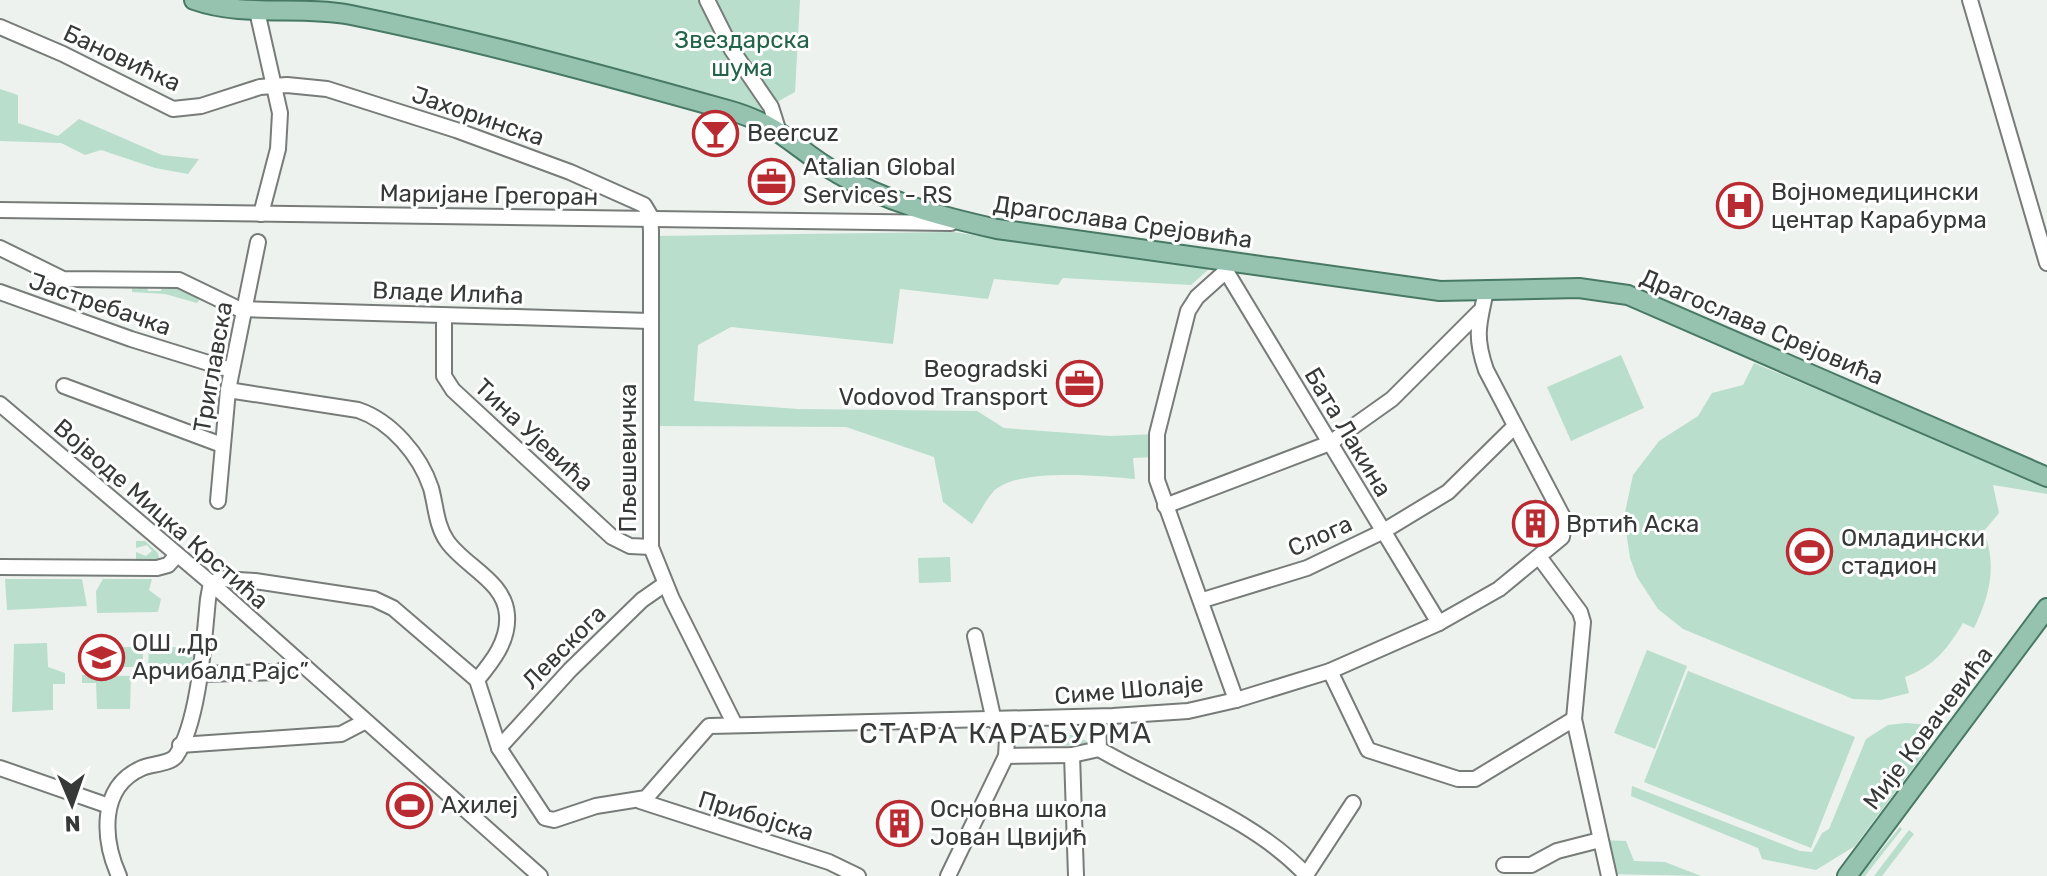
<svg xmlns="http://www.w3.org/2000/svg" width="2047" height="876" font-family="Rubik,sans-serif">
<rect width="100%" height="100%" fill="#edf2ef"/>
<g fill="#b9decc">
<polygon points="222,0 800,0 795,92 754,115 515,49"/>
<polygon points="0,89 18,95 18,123 58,136 79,119 162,155 199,159 188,174 155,168 101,150 85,155 61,143 0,141"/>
<path d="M953 232 1209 269 1191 285 1063 278 1058 285 994 279 988 299 900 289 893 344 731 327 698 345 694 401 798 409 977 411 1004 428 1110 436 1157 434 1155 457 1133 458 1135 479C1103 476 1016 467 993 492 985 501 979 514 972 524L943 502 934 457 846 427 654 426 655 236Z"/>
<polygon points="146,284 148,291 161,291 162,284 175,284 204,293 197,303 165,294 132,292 132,285 136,289"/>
<polygon points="1621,355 1644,408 1571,441 1547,387"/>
<path d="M1754 363 2047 486V494L1993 485 1999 513 1984 531C1997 566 1990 595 1974 628L1963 623C1947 650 1934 666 1905 677L1909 693 1881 700 1853 699 1683 629 1658 609 1637 577 1630 558 1624 517 1633 475 1659 441 1698 416 1712 393 1743 385Z"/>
<polygon points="136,541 145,541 158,553 159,559 132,562 136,560 136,552 146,556 152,551 147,545 136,548"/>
<polygon points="950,557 951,582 919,583 918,558"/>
<polygon points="5,579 82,579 87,606 7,610"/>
<polygon points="103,579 152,579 149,590 161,599 158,612 97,613 96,591"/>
<polygon points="47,643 48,667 65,673 65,684 53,684 53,710 12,712 14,644"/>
<polygon points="149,646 193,648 192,670 148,668"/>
<rect x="96" y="647" width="47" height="20"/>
<polygon points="1647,650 1687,666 1655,749 1614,733"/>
<polygon points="1688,671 1855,737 1811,848 1644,782"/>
<polygon points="82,675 131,676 130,709 97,709 96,683 82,683"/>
<polygon points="1906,723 1931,725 1921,743 1924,753 1855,846 1816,870 1762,859 1758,848 1631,796 1632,786 1800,851 1812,852 1822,833 1829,829 1866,739 1888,725"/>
<polygon points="1067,735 1077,735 1090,744 1061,746 1060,738"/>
<polygon points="1900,827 1902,829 1865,876 1860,876"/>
<polygon points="1909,830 1914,834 1882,876 1874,876"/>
<polygon points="1600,840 1626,841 1634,861 1665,862 1701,876 1608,874"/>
</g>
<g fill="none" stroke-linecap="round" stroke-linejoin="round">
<defs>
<g id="minor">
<polyline points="707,0 732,50 771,107 778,129"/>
<polyline points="1970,0 2047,263"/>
<polyline points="257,11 280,113 278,149 261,214"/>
<polyline points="0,27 63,54 173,109 201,106 260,87 287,85 327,89 456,130 570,172 644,205 650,215 651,231 651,547 672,599 735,725"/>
<polyline points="0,210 951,223"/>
<polyline points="0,248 63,279 179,280 239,309 650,321"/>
<polyline points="1227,263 1226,271 1439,623"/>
<polyline points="1226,271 1197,297 1188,311 1157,434 1157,480 1236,700"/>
<polyline points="0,292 131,339 231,370"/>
<polyline points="444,316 444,376 453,390 612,537 630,546 651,547"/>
<polyline points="64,386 222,445"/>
<path d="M228 390 358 410C391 421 420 455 431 488 436 506 436 525 447 541 464 566 505 581 507 615 509 641 492 662 477 680"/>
<polyline points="0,404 211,583 540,876"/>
<polyline points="218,501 228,390 258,242"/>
<polyline points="1165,506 1330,443 1392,399 1479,312"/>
<polyline points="1540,558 1580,612 1583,622 1574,719 1609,876"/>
<polyline points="0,567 157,568 168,565 177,555"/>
<polyline points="1203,600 1307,568 1382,532 1448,492 1515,426"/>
<polyline points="975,636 994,721"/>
<polyline points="1330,671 1368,750 1458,779 1475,779 1574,719"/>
<polyline points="200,674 279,672 298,662"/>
<path d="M1098 717 1099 749C1164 787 1257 820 1307 876"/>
<polyline points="180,745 341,734 364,722"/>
<polyline points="499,748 570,670 642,600 665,584"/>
<polyline points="1072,755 1076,876"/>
<polyline points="1006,756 1072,755 1099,749"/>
<polyline points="0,768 109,806"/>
<polyline points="640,801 829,862 858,876"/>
<polyline points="1504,865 1531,865 1557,851 1600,840"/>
<polyline points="1306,875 1353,803"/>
<path d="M119 876C103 840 98 787 142 768 151 764 170 764 176 756 199 722 204 640 208 599L211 583 221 579 255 581 374 599 393 608 477 680 499 748 545 818 554 820 596 806 646 798 709 726 1113 716 1188 711 1236 700 1330 671 1439 623 1499 589 1562 537 1564 519 1486 370C1474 335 1479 324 1486 291"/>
<polyline points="948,876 1006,756 1008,720"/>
</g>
<g id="major">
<path d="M194 0C245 18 299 5 351 15 478 41 603 75 728 110 782 125 793 148 837 173 885 202 943 217 997 229L1440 291 1579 288 1628 295 2047 477"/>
<polyline points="1847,876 2047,608"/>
</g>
</defs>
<use href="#minor" stroke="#777c79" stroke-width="18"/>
<use href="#major" stroke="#477964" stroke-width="22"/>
<use href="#minor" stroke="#fff" stroke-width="14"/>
<use href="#major" stroke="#95c3b0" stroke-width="18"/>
</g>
<defs>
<symbol id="bar-ring" viewBox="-11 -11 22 22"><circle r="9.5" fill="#fff" stroke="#ba2a31" stroke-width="1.5"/><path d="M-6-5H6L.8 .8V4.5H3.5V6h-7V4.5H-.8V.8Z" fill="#ba2a31"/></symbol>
<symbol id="office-ring" viewBox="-11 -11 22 22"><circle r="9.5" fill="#fff" stroke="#ba2a31" stroke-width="1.5"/><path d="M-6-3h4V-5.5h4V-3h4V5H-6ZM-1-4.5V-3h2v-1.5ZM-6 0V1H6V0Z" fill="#ba2a31"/></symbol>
<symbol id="hospital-ring" viewBox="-11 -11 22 22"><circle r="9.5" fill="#fff" stroke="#ba2a31" stroke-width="1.5"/><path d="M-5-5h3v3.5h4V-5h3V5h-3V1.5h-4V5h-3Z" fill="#ba2a31"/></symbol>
<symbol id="building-ring" viewBox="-11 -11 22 22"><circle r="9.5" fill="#fff" stroke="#ba2a31" stroke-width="1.5"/><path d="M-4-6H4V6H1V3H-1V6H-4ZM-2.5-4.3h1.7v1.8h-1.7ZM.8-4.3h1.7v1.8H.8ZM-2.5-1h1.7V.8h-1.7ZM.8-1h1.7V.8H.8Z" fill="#ba2a31"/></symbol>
<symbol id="stadium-ring" viewBox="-11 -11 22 22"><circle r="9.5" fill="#fff" stroke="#ba2a31" stroke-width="1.5"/><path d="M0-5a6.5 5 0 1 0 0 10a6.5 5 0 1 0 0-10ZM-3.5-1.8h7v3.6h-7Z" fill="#ba2a31"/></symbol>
<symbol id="school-ring" viewBox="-11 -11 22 22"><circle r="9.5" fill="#fff" stroke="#ba2a31" stroke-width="1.5"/><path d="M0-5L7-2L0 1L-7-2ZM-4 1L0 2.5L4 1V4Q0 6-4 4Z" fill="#ba2a31"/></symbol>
</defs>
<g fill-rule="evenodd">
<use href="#bar-ring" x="690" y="108" width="51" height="51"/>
<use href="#office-ring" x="746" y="156" width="51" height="51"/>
<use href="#hospital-ring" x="1714" y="180" width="51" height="51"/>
<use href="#office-ring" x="1054" y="358" width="51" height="51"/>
<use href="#building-ring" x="1510" y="498" width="51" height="51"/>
<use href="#stadium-ring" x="1784" y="526" width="51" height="51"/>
<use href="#school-ring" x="76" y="632" width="51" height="51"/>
<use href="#stadium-ring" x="384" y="780" width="51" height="51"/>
<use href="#building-ring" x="874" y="798" width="51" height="51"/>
</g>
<g text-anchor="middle" stroke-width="6" stroke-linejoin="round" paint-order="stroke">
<g font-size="24" fill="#22634a" stroke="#fff">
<text x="742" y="48">Звездарска<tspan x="742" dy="28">шума</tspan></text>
</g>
<g font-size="24" fill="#373938" stroke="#fff">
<text transform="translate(122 58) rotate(25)" y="8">Бановићка</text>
<text transform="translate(478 116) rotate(19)" y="8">Јахоринска</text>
<text transform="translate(489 195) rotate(1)" y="8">Маријане Грегоран</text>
<text transform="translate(1123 222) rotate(8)" y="8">Драгослава Срејовића</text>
<text transform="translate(448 293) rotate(2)" y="8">Владе Илића</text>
<text transform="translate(100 304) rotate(19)" y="8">Јастребачка</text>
<text transform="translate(1762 327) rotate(23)" y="8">Драгослава Срејовића</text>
<text transform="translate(213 367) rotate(-80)" y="8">Триглавска</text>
<text transform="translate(1348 432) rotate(59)" y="8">Бата Лакина</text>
<text transform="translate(534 435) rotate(43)" y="8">Тина Ујевића</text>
<text transform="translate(628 458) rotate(-90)" y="8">Пљешевичка</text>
<text transform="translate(161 514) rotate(41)" y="8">Војводе Мицка Крстића</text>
<text transform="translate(1320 536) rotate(-24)" y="8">Слога</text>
<text transform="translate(564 647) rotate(-45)" y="8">Левскога</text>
<text transform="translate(1129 690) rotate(-5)" y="8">Симе Шолаје</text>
<text transform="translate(1928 728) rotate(-53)" y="8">Мије Ковачевића</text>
<text transform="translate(756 816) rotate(17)" y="8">Прибојска</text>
</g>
<g font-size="24" fill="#373938" stroke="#fff" text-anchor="start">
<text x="747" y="141">Beercuz</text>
<text x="803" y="175">Atalian Global<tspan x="803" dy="28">Services - RS</tspan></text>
<text x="1771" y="200">Војномедицински<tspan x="1771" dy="28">центар Карабурма</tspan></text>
<text x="1048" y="377" text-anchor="end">Beogradski<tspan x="1048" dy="28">Vodovod Transport</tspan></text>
<text x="1566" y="532">Вртић Аска</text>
<text x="1841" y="546">Омладински<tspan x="1841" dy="28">стадион</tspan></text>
<text x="132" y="651">ОШ „Др<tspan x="132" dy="28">Арчибалд Рајс”</tspan></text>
<text x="441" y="813">Ахилеј</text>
<text x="930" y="817">Основна школа<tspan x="930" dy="28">Јован Цвијић</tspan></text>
</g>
<g font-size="28" letter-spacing="2" fill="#373938" stroke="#fff">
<text x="1006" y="743">СТАРА КАРАБУРМА</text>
</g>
</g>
<g transform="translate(72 804) rotate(178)" stroke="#ffffff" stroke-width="6" paint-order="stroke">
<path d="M0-6L14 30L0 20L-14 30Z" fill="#373938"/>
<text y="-12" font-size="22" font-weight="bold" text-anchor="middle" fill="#373938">N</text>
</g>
</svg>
